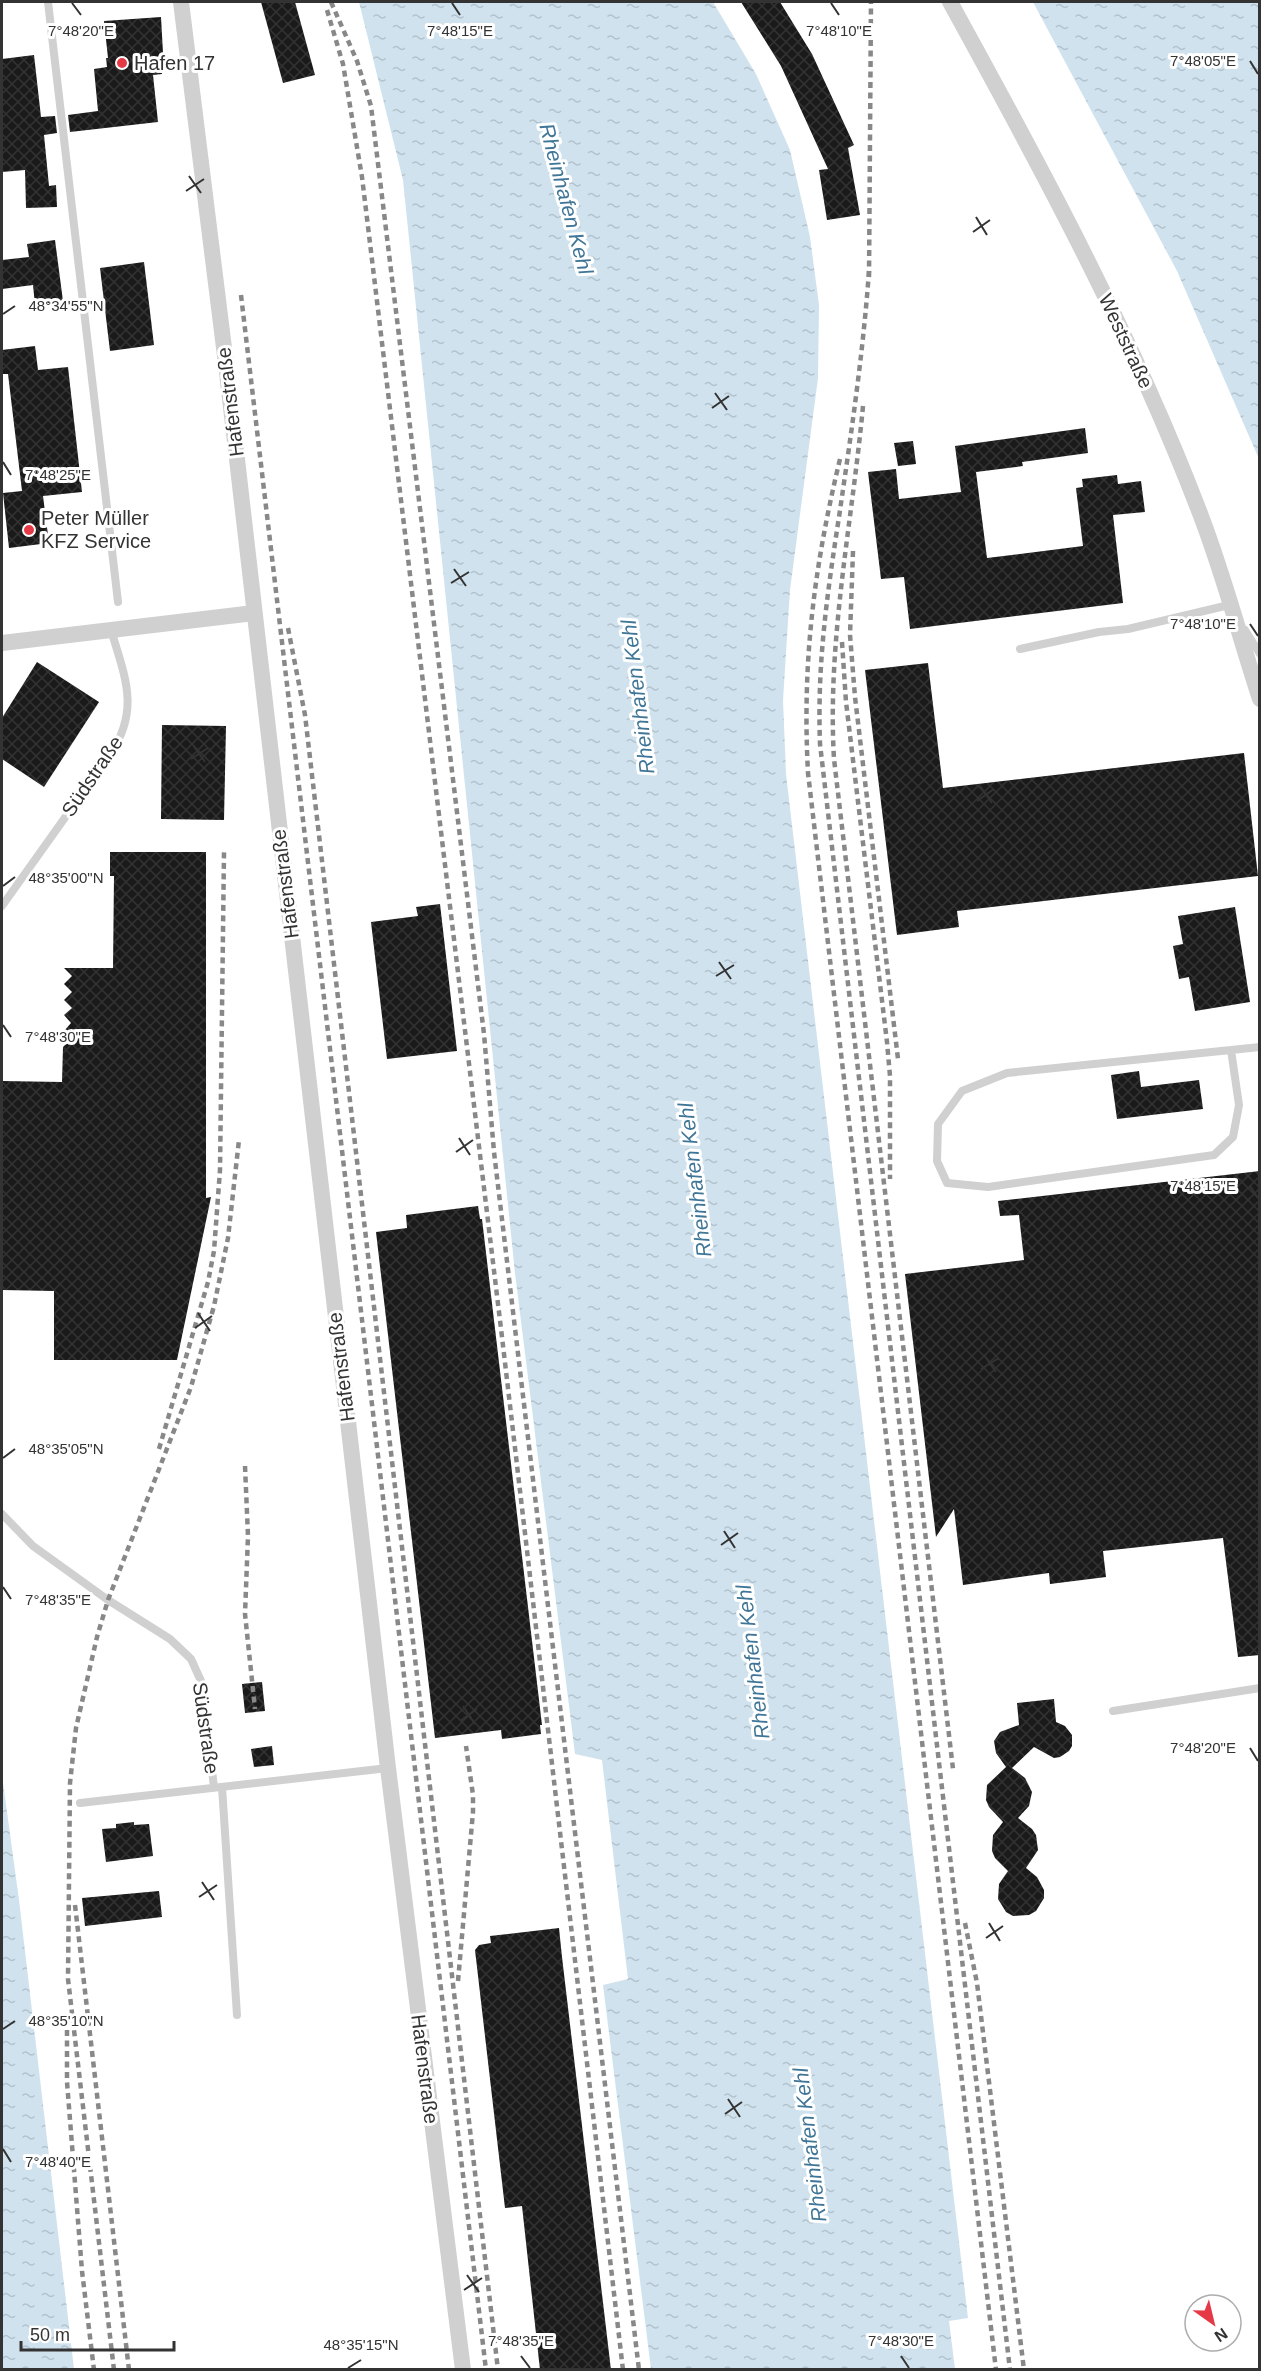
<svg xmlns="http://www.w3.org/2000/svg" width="1261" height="2371" font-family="Helvetica,sans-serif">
<defs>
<pattern id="water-ripples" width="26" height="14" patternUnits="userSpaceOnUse" patternTransform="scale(1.5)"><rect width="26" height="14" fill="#cfe2ee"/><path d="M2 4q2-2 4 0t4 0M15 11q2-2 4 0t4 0" fill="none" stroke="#b2c2cd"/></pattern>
<pattern id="building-cross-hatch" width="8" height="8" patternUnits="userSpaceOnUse" patternTransform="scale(1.5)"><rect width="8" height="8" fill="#1a1a1a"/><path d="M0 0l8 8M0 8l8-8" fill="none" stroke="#333"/></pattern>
</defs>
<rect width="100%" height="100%" fill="#fff"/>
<g fill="url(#water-ripples)">
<polygon points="359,2 713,2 756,74 790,150 810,237 819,305 818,378 790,590 783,700 786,774 968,2318 949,2321 955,2369 651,2369 603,1985 628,1979 602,1760 575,1754 515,1273 403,180"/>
<polygon points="1033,2 1259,2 1259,459 1177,271"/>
<polygon points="2,1775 19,1900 74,2369 2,2369"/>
</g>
<g fill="url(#building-cross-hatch)">
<polygon points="261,2 295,2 315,75 283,83"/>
<polygon points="741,2 780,2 812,54 854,145 848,148 860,215 827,220 819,170 828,169 781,66"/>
<polygon points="161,17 163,53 159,54 162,74 153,75 158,122 70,132 68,115 98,111 94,69 107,67 106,58 108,58 104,21"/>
<polygon points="34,55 41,117 55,116 57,133 44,135 49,186 56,185 57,207 26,208 25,170 2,172 2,59"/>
<polygon points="55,240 63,301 35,305 33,285 2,289 2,260 29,257 27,244"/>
<polygon points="144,262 154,345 110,351 100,268"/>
<polygon points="35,346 38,370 68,367 82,492 43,496 49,543 9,548 3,493 22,491 8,374 2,374 2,350"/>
<polygon points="1085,428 1088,453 1022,462 1023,466 976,472 987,558 1083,546 1076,488 1083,487 1082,479 1117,475 1118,484 1141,481 1145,512 1113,515 1123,603 910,629 904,577 881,579 868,472 896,469 899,499 961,492 955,446"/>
<polygon points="913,441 916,464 898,466 894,443"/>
<polygon points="37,662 99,702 44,787 2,759 2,718"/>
<polygon points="928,663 943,788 1244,753 1258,876 957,911 959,927 897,935 865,670"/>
<polygon points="162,725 226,726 224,820 161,819"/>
<polygon points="110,852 206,852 206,1198 211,1197 177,1360 54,1360 54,1291 2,1290 2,1081 62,1082 63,1047 72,1038 64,1031 71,1023 64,1015 72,1008 64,1000 72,992 64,984 72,976 64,968 113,968 114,876 110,876"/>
<polygon points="440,904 457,1051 387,1059 371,922 418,916 416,907"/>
<polygon points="1235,907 1250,1002 1195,1011 1189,977 1179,979 1173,946 1183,944 1178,916"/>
<polygon points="1139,1071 1141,1087 1199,1080 1203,1109 1117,1119 1111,1075"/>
<polygon points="1260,1171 1260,1655 1238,1657 1223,1538 1103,1551 1106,1577 1050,1584 1049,1573 963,1585 954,1509 936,1537 905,1274 1024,1260 1019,1215 1000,1216 998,1201"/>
<polygon points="478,1206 480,1219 482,1219 542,1725 540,1725 541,1734 502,1739 501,1730 435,1738 376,1232 407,1228 406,1215"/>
<polygon points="262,1682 265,1711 245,1713 242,1684"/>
<polygon points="1054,1699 1056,1722 1065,1726 1072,1735 1072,1746 1069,1751 1060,1757 1054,1758 1034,1747 1012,1768 1025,1778 1032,1792 1029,1806 1018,1818 1032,1829 1036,1835 1038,1850 1026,1868 1037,1877 1044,1890 1044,1898 1036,1911 1029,1915 1013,1916 1006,1912 998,1899 999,1884 1008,1871 995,1858 992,1851 993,1835 1003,1822 989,1807 986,1800 987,1785 1006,1767 996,1753 994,1741 1000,1732 1019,1725 1017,1703"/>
<polygon points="272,1746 274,1765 254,1767 251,1749"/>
<polygon points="134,1822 134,1825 149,1824 153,1856 106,1862 102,1829 116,1828 116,1824"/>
<polygon points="159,1891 162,1917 85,1926 82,1898"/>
<polygon points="559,1928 562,1957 611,2370 540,2370 522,2206 505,2208 475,1950 479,1945 491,1943 490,1936"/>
</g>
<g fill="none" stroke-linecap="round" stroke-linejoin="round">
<g stroke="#d0d0d0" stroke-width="8">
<polyline points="48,2 118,602"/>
<polyline points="1245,630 1260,654"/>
<polyline points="1020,649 1099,632 1128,629 1229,605 1232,608"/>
<path d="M2 906 111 753C140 709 125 677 111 630"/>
<polyline points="1231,1050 1239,1105 1233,1137 1214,1155 988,1187 947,1183 937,1161 938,1124 962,1091 1007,1073 1231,1050 1260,1047"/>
<polyline points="2,1514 33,1546 108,1600 170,1639 191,1659 201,1681 214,1787"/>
<polyline points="1113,1711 1260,1688"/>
<polyline points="222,1787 237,2015"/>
<polyline points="80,1803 388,1768"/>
</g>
<g stroke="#d0d0d0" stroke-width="16">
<polyline points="181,2 226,364 388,1768 463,2370"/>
<path d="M950 2C1042 169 1133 337 1201 516 1224 576 1240 638 1260 699"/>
<polyline points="2,643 254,613"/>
</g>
<g stroke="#888" stroke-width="4.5" stroke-dasharray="6 4.5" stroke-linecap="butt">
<polyline points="331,2 357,61 371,106 484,1034 494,1152 639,2370"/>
<polyline points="327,10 343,64 362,177 502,1337 623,2370"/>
<path d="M869 271C863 354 851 435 839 517 827 595 817 664 820 744L1010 2370"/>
<polyline points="869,277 871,2"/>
<polyline points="241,295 486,2370"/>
<path d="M863 406C852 524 827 640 834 759L953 1769"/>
<path d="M840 459C814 567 802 662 808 773L996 2370"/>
<polyline points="853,551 850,635 855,697 898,1059"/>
<polyline points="288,628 305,715 498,2370"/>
<polyline points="842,642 846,702 887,1042 890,1076 890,1179"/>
<polyline points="159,1449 208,1282 214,1251 220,1170 224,852"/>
<polyline points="245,1466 248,1536 245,1614 255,1709"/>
<polyline points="75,1905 129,2370"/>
<polyline points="965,1923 977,1983 1024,2370"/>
<polyline points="458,1981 473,1812 473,1795 466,1746"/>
<polyline points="67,2030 67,2082 82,2271 94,2370"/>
<polyline points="114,2370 68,1979 70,1783 76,1728 97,1637 108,1600 191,1387 214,1306 228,1238 239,1140"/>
</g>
</g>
<path fill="none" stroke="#333" stroke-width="2" d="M72 3 81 15M452 3 460 15M831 3 839 15M1250 61 1258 74M189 176 201 193M186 191 204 179M976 217 987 235M973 232 990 220M3 314 15 306M715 393 727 410M712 408 729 396M3 462 11 475M454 569 466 586M451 583 469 572M1250 624 1258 636M193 745 205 762M191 759 208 748M980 786 992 803M977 801 994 789M3 886 15 877M719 962 731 979M716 976 734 965M3 1025 11 1037M459 1138 470 1155M456 1152 473 1140M1250 1186 1258 1198M198 1313 210 1331M195 1328 212 1316M984 1355 996 1372M981 1369 999 1358M3 1458 15 1449M724 1531 735 1548M721 1545 738 1533M3 1587 11 1599M463 1706 475 1724M460 1721 477 1709M1250 1748 1258 1761M202 1882 214 1900M199 1897 217 1885M989 1923 1000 1941M986 1938 1003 1926M3 2029 15 2021M728 2099 740 2117M725 2114 742 2102M3 2149 11 2162M467 2275 479 2292M464 2290 482 2278M521 2356 530 2368M901 2356 909 2368M348 2368 361 2360"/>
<g fill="#e63946" stroke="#fff" stroke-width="2">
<circle cx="122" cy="63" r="6"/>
<circle cx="29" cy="530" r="6"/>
</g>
<g text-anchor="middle" stroke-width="6" stroke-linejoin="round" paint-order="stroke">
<g font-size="20" fill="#333" stroke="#fff" text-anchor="start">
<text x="134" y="70">Hafen 17</text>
<text x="41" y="525">Peter Müller<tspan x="41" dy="23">KFZ Service</tspan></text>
</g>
<g font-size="20" fill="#333" stroke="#fff">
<text transform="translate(1126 341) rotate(65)" y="7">Weststraße</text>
<text transform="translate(230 402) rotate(-97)" y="7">Hafenstraße</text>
<text transform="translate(92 776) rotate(-56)" y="7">Südstraße</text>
<text transform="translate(285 884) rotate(-97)" y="7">Hafenstraße</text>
<text transform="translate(341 1367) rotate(-97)" y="7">Hafenstraße</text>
<text transform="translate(206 1728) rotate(82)" y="7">Südstraße</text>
<text transform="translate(425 2069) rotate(83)" y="7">Hafenstraße</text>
</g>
<g font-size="21" font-style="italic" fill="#3f7597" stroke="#fff">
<text transform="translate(566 199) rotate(75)" y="7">Rheinhafen Kehl</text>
<text transform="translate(638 697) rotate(-97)" y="7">Rheinhafen Kehl</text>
<text transform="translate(695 1180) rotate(-97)" y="7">Rheinhafen Kehl</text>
<text transform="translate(753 1662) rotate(-97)" y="7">Rheinhafen Kehl</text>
<text transform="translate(810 2145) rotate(-97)" y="7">Rheinhafen Kehl</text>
</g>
</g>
<g font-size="15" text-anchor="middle" fill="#333" stroke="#fff" stroke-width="6" stroke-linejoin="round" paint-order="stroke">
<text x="81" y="36">7°48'20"E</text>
<text x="460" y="36">7°48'15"E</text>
<text x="839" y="36">7°48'10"E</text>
<text x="1203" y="66">7°48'05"E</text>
<text x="66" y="311">48°34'55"N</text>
<text x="58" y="480">7°48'25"E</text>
<text x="1203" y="629">7°48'10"E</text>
<text x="66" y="883">48°35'00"N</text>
<text x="58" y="1042">7°48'30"E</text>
<text x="1203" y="1191">7°48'15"E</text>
<text x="66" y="1454">48°35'05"N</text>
<text x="58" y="1605">7°48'35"E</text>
<text x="1203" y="1753">7°48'20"E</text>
<text x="66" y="2026">48°35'10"N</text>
<text x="58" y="2167">7°48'40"E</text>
<text x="521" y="2346">7°48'35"E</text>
<text x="901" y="2346">7°48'30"E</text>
<text x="361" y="2350">48°35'15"N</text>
</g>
<rect width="1261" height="2371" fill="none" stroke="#333333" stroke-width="6"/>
<g transform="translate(1213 2323) rotate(146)"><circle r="28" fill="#ffffff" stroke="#adadad" stroke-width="1.5"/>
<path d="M0-4.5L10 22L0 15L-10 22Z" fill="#e63946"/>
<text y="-9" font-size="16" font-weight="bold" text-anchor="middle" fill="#333333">N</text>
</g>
<path d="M21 2341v9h153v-9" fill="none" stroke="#333333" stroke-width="3"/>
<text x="30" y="2341" font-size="18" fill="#333333" stroke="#ffffff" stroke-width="4.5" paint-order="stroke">50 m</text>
</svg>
